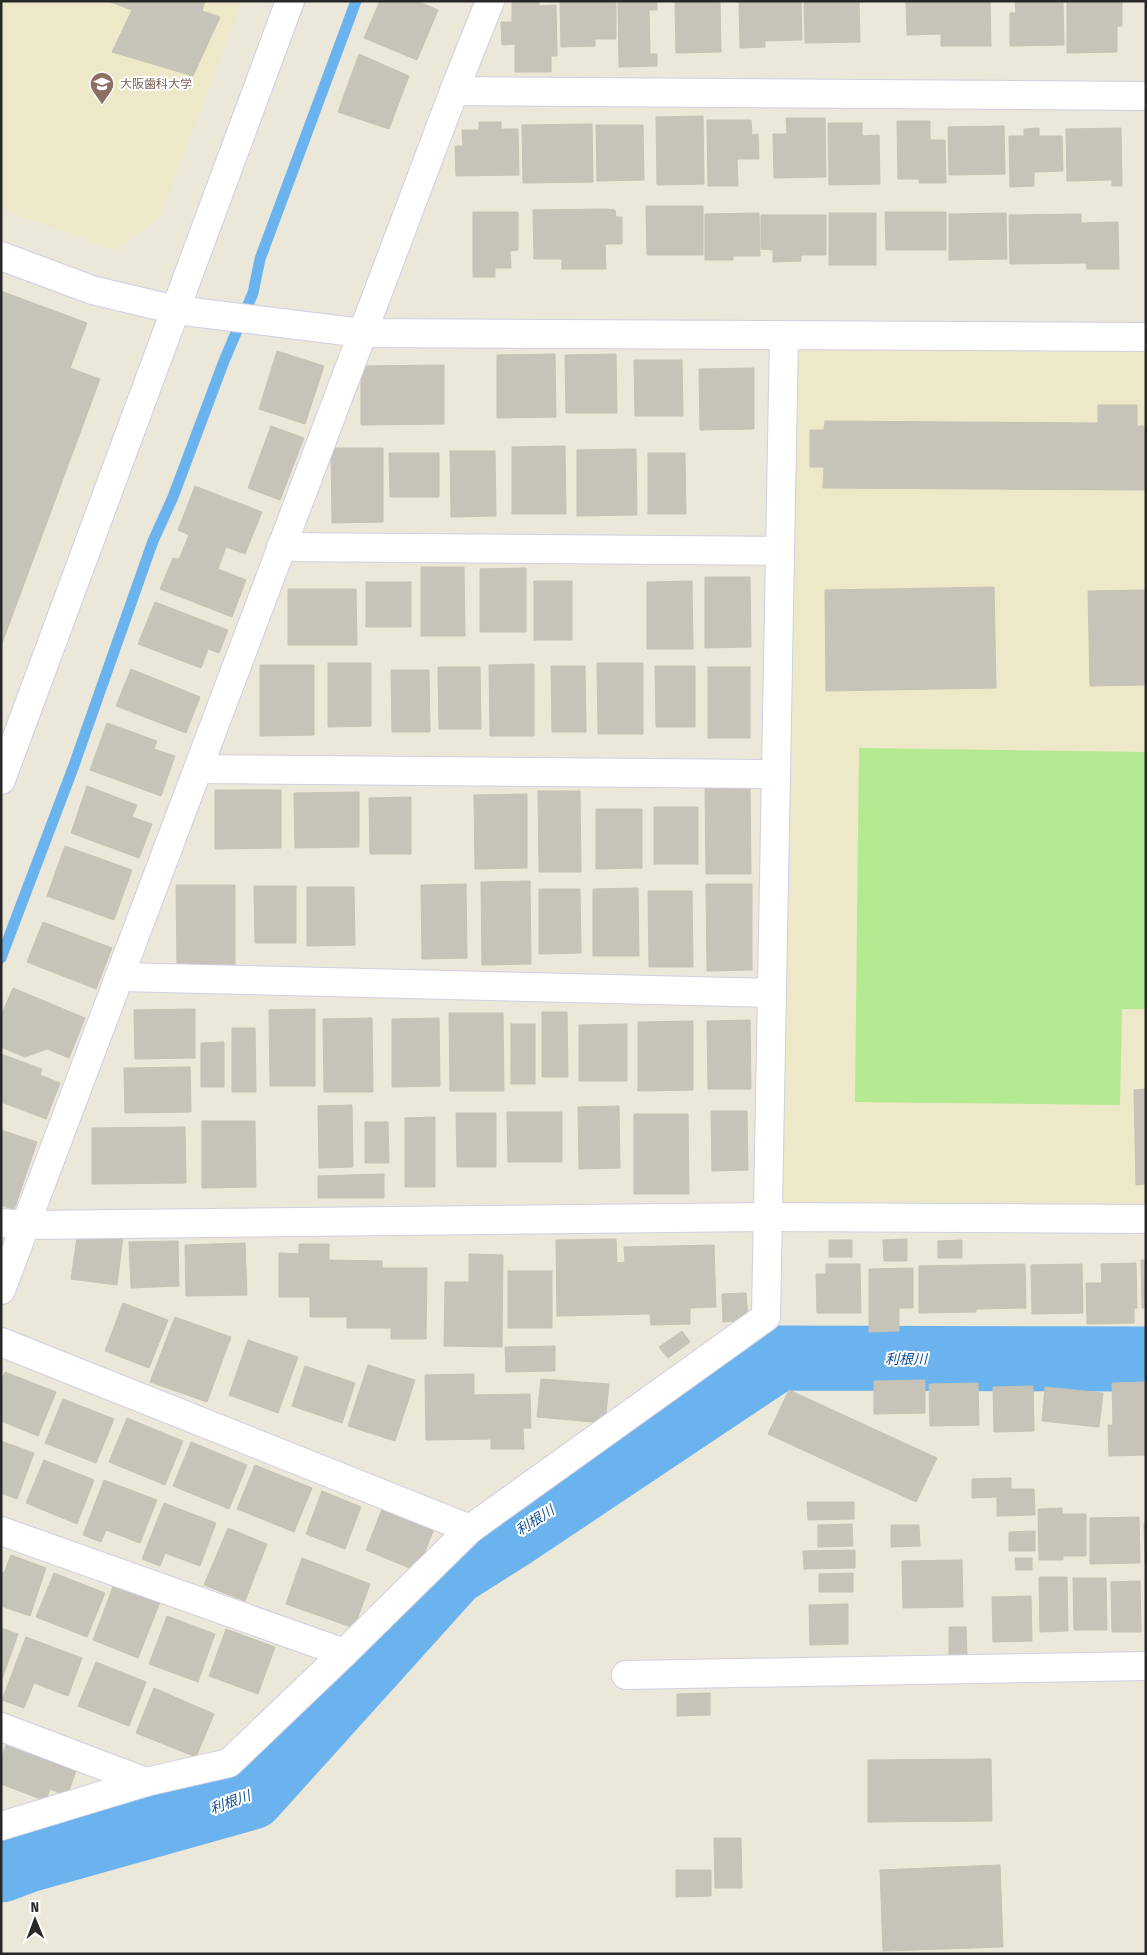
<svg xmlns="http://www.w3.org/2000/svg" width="1147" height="1955" font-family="'Fira Sans Condensed','Noto Sans JP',sans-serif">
<rect width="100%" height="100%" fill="#ebe7d9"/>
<g fill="#ede8c8">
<polygon points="1,1 242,1 159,218 115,250 1,209"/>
<polygon points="784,335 1146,337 1146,1219 768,1217"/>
</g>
<polygon fill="#b3e991" points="859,748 1146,752 1146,1009 1122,1009 1120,1105 855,1102"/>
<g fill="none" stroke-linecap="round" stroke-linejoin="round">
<polyline stroke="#6bb3ee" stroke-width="11" points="1,958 73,768 153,541 173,497 224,361 253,293 260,259 356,1"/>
<polyline stroke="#6bb3ee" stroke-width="65" points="1,1870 28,1860 252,1797 454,1573 514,1535 779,1358 1146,1359"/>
</g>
<g fill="#c6c3b9" stroke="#c6c3b3">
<polygon points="108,1 205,1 202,11 220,17 193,76 112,52 132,10"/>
<polygon points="380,1 417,1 438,10 417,60 364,38"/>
<polygon points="512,1 539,1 539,6 556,5 557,56 551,56 551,72 515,72 515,44 502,45 501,22 512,22"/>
<polygon points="560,1 616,1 616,39 595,39 595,46 561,47"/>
<polygon points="618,1 657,1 657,10 649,10 650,54 657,54 657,66 619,67"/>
<polygon points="675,1 720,1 721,52 676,53"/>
<polygon points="739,1 801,1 802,40 765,41 765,47 740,48"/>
<polygon points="804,1 859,1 860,42 805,43"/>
<polygon points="906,1 990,1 991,46 941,46 941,34 907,35"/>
<polygon points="1015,1 1063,1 1064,45 1010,46 1010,13 1016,13"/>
<polygon points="1067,1 1122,1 1122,26 1117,26 1117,52 1067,53"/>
<polygon points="359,54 409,76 389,129 338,112"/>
<polygon points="703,116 704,184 657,185 656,117"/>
<polygon points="786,118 825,118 826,177 774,178 773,134 787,134"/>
<polygon points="707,120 751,120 752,135 758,134 759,159 737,159 738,186 708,186"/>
<polygon points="897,121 930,121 930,140 945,140 946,183 919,183 919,179 898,179"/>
<polygon points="479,122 501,122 501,129 518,129 519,175 456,176 455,146 463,146 462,130 479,130"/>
<polygon points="828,123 862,123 862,136 879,135 880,184 829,185"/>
<polygon points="592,124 593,182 523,183 522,125"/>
<polygon points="596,125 643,125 644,180 597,181"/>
<polygon points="1004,126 1005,174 949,175 948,127"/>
<polygon points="1039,128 1039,136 1062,136 1063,171 1034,172 1034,186 1010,187 1009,136 1024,136 1024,129"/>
<polygon points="1121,128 1122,186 1112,186 1112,180 1067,181 1066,129"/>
<polygon points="646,206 703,206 703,255 647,255"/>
<polygon points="605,209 615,210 616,217 622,217 622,244 605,244 606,269 562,269 562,259 534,259 533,210"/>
<polygon points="473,212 518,212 518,250 510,251 511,268 495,268 495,277 473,277"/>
<polygon points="885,212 946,212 946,250 886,250"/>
<polygon points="759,213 760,256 733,256 733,260 705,260 705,214"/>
<rect x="829" y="213" width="47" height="52"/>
<polygon points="1006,213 1007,259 949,260 949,214"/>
<polygon points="1081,214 1081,223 1118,222 1119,269 1087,269 1086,263 1010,264 1009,215"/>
<polygon points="761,215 826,215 826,255 801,255 801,261 773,262 773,250 761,249"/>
<polygon points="1,291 87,323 70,368 100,379 1,646"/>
<polygon points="277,351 324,366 305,424 259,409"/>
<polygon points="555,354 556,417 497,418 497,355"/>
<polygon points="616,354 617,413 566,413 565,355"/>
<polygon points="634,360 682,360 683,416 635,416"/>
<polygon points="444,365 444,424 361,425 361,366"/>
<polygon points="754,368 754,429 700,430 699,369"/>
<polygon points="1098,405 1137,405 1137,426 1146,426 1146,490 823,488 824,467 810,467 810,430 824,430 825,421 1098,423"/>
<polygon points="271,426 304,438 280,500 248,488"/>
<polygon points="565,446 566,514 512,514 512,447"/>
<polygon points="331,448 383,448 383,522 332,523"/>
<polygon points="636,449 637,515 577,516 577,450"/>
<polygon points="450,451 495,451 496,516 451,517"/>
<polygon points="389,453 439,453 439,497 390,497"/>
<polygon points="648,453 685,453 686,514 648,514"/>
<polygon points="195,486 262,512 245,554 226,547 218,569 246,580 232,617 160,589 173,558 179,559 189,535 178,530"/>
<polygon points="421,567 464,567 465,636 421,636"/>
<polygon points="526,568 526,632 480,632 480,569"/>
<polygon points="705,577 750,577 751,647 705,648"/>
<rect x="534" y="581" width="38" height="59"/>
<polygon points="692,581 693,649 647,649 647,582"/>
<rect x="366" y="582" width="45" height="45"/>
<polygon points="994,587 996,688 826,691 825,590"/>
<polygon points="288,589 356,589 357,645 288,645"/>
<polygon points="1146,590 1146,685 1090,686 1088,591"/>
<polygon points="155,602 228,630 219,653 208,649 201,668 138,644"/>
<polygon points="328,663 371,663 371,726 328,727"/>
<polygon points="597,663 643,663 643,734 598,734"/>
<polygon points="534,664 534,736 490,736 489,665"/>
<polygon points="260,665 314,665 314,735 260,736"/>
<polygon points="551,666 585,666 586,732 552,732"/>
<polygon points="655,666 695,666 695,727 656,727"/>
<polygon points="438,667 480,667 481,729 439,729"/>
<rect x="708" y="667" width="42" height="71"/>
<polygon points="131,669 200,697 186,733 116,706"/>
<polygon points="391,670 429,670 430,732 392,732"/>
<polygon points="107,723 157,741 154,749 175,756 161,796 90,770"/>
<polygon points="87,786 137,805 132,817 152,824 139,858 71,833"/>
<polygon points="705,786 750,786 751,874 706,874"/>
<polygon points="215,790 281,790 281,848 215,849"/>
<polygon points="538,791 580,791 581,872 539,872"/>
<polygon points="359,792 359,847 295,848 294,793"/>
<polygon points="527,794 527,868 475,869 474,795"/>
<polygon points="411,797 411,854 370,854 369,798"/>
<rect x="654" y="807" width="44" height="57"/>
<polygon points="596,809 642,809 642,868 596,869"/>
<polygon points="65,846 132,870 114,920 47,896"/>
<polygon points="530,881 531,964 482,965 481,882"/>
<polygon points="466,884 467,958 422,959 421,885"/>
<polygon points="706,884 752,884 752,970 707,971"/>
<polygon points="176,885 235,885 235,966 177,966"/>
<polygon points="254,886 296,886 296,943 255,943"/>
<polygon points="307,887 354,887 355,945 307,946"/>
<polygon points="638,888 639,956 593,956 593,889"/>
<polygon points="539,889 580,889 581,953 539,954"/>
<polygon points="648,891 692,891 693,967 649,967"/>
<polygon points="43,922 112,948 96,989 27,962"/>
<polygon points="13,988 85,1018 69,1058 47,1049 25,1057 1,1047 1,1016"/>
<polygon points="195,1009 195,1058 135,1059 134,1010"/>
<polygon points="315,1009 315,1086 270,1086 269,1010"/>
<polygon points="542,1012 567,1012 568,1077 542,1077"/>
<polygon points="449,1013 503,1013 504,1091 450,1091"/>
<polygon points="372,1018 373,1092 324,1092 323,1019"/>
<polygon points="439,1018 440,1086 392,1087 392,1019"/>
<polygon points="750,1020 751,1089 708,1089 707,1021"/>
<polygon points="693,1021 693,1090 638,1091 638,1022"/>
<rect x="511" y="1024" width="24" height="60"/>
<polygon points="627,1024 627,1081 579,1081 579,1025"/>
<polygon points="232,1028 255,1028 256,1092 232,1092"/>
<polygon points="224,1042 224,1087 201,1087 201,1043"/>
<polygon points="1,1054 42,1069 40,1075 60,1083 46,1119 1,1102"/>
<polygon points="190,1067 191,1112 125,1113 124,1068"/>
<polygon points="1146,1089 1146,1184 1136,1185 1134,1090"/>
<polygon points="352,1105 353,1167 319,1168 318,1106"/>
<polygon points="619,1106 620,1168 579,1169 578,1107"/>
<polygon points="711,1111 747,1111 748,1170 712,1171"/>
<polygon points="507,1112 562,1112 562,1162 508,1162"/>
<polygon points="456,1113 496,1113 496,1167 457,1167"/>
<polygon points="634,1114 688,1114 689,1194 634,1194"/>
<polygon points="435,1117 435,1187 405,1187 405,1118"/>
<polygon points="202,1121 255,1121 256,1187 202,1188"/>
<polygon points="365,1122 388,1122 389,1163 365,1163"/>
<polygon points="185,1127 186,1183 92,1184 92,1128"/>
<polygon points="1,1130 37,1142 14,1210 1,1205"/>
<polygon points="384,1174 384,1198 318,1198 318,1176"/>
<polygon points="78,1231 123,1237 117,1285 71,1279"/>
<polygon points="616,1239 617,1263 625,1262 624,1247 714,1245 716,1307 690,1308 690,1324 651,1325 650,1314 557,1316 556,1240"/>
<polygon points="907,1239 907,1261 884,1261 883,1240"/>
<rect x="829" y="1240" width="23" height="17"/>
<polygon points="962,1240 962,1258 938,1258 938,1241"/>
<polygon points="178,1241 179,1286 131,1288 129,1242"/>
<polygon points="245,1243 247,1295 186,1296 185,1245"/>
<polygon points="299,1244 329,1244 329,1260 382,1261 382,1268 427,1268 426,1339 391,1339 391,1328 347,1328 347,1317 310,1317 310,1297 279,1297 279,1253 299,1254"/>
<polygon points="469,1254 503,1255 502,1347 444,1346 445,1282 469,1282"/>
<polygon points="1141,1260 1146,1260 1146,1308 1142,1308"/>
<polygon points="1136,1263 1137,1308 1134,1308 1134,1323 1087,1324 1086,1283 1102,1283 1101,1264"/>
<polygon points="826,1264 860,1264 861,1313 817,1313 816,1274 826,1274"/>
<polygon points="1025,1264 1026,1308 976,1309 976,1312 919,1313 919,1266"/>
<polygon points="1082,1264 1083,1313 1032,1314 1031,1265"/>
<polygon points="913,1268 913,1308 899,1308 899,1331 869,1332 869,1269"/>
<rect x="508" y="1271" width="44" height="57"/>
<polygon points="746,1293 748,1320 723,1322 722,1294"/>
<polygon points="123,1303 168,1320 149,1368 105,1351"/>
<polygon points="175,1317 231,1337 207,1402 150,1382"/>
<polygon points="682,1331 690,1342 668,1358 659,1347"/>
<polygon points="248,1340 298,1357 278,1413 229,1395"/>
<polygon points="555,1346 555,1371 506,1372 505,1347"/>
<polygon points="368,1365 415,1380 395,1441 348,1426"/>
<polygon points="305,1366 355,1383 342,1423 292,1406"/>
<polygon points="5,1372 56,1392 38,1436 1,1421 1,1381"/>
<polygon points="474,1374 474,1395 530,1394 531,1428 523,1428 524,1449 491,1449 491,1439 426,1440 425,1375"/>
<polygon points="541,1379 609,1384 605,1423 537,1417"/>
<polygon points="925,1380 925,1413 874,1414 874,1381"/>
<polygon points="1146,1382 1146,1455 1109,1456 1108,1425 1113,1425 1112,1383"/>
<polygon points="978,1383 979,1425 930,1426 929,1384"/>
<polygon points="1033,1386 1034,1431 994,1432 993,1387"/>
<polygon points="1045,1387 1103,1393 1099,1427 1042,1421"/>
<polygon points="789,1390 937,1458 916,1502 768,1434"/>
<polygon points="63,1399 114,1419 96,1463 45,1443"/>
<polygon points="127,1418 183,1441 165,1485 109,1462"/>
<polygon points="1,1441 34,1453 17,1499 1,1493"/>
<polygon points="191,1442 247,1465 229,1509 173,1486"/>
<polygon points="44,1460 94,1480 77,1524 26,1503"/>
<polygon points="255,1465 312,1488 294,1532 237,1509"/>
<polygon points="1011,1478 1011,1489 1034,1489 1035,1515 997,1516 997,1497 972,1498 972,1479"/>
<polygon points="104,1480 157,1500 140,1543 106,1530 101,1542 83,1535"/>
<polygon points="322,1491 361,1507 345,1549 306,1534"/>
<polygon points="807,1502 854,1502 854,1519 808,1520"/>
<polygon points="164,1503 216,1523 200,1566 165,1553 160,1566 142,1559"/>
<polygon points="1062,1508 1062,1514 1086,1514 1086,1556 1063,1556 1063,1560 1039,1560 1038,1509"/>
<polygon points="382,1509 434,1529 417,1571 366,1550"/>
<polygon points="1139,1517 1140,1563 1090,1564 1090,1518"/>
<polygon points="1144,1523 1146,1523 1146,1564 1145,1564"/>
<polygon points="852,1524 853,1546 818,1547 818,1525"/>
<polygon points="891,1525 919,1525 920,1546 891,1547"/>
<polygon points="228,1528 267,1544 245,1601 204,1585"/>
<polygon points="1035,1531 1035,1551 1009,1551 1009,1532"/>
<polygon points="855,1550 855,1568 804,1569 803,1551"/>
<polygon points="11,1555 46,1568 30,1616 1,1606 1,1572 4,1573"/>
<polygon points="302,1558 370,1584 354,1628 286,1604"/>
<polygon points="1015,1558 1032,1558 1032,1570 1016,1570"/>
<polygon points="962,1560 963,1607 903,1608 902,1561"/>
<polygon points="54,1573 105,1593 87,1637 36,1617"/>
<polygon points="853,1573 853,1592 819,1592 819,1574"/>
<polygon points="1039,1577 1067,1577 1068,1631 1040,1632"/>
<polygon points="1073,1578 1106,1578 1107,1630 1074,1630"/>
<polygon points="1140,1581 1141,1632 1112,1632 1111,1582"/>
<polygon points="114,1584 160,1602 138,1658 93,1640"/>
<polygon points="1031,1596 1032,1641 993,1642 992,1597"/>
<polygon points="848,1604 848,1644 810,1645 809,1605"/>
<polygon points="167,1616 215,1634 198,1682 149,1664"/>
<polygon points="949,1627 966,1627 967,1657 949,1657"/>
<polygon points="1,1628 18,1634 1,1682"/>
<polygon points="226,1629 275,1647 258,1694 209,1676"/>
<polygon points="26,1637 82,1658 68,1696 34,1683 24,1708 2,1700"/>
<polygon points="96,1662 146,1682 129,1726 78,1706"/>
<polygon points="154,1688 214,1714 196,1757 136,1733"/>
<polygon points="710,1693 710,1715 677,1716 677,1694"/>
<polygon points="9,1737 79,1763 67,1796 50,1789 46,1801 1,1784 1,1759"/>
<polygon points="991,1759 992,1821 868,1822 868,1760"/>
<polygon points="714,1838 741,1838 742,1888 715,1888"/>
<polygon points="1000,1865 1003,1947 883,1951 880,1870"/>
<polygon points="676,1870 711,1870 711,1896 676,1897"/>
</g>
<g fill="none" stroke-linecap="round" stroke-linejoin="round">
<defs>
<g id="minor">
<polyline points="454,91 1146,96"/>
<polyline points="1,256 92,290 176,310"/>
<polyline points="281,547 780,551"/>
<polyline points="198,769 776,774"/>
<polyline points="119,977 772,993"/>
<polyline points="1,1223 26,1225 768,1217 1146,1219"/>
<polyline points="1,1290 454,91 490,1"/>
<polyline points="1,1342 470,1529"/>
<polyline points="1,1531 344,1653"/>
<polyline points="626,1675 1146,1666"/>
<polyline points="1,1727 146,1782"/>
<polyline points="1,1826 146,1782 229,1763 344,1653 470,1529 766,1317 784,335"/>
</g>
<g id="tertiary">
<polyline points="176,310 362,333 1146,337"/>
<polyline points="1,780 290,1"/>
</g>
</defs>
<use href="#minor" stroke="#cfcfe1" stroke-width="30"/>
<use href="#tertiary" stroke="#cfcfe1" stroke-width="30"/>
<use href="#minor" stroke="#fff" stroke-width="28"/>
<use href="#tertiary" stroke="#fff" stroke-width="28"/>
</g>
<defs>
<symbol id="university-pin" viewBox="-11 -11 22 30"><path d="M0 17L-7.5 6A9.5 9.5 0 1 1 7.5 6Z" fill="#8d6e63" stroke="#fff"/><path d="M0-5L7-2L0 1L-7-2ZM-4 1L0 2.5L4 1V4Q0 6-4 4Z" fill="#fff"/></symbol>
</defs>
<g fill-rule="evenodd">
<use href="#university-pin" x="88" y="70" width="28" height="38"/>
</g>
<g text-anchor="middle" stroke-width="4" stroke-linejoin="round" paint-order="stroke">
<g font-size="12" fill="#785e54" stroke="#fff" text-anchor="start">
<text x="120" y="88">大阪歯科大学</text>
</g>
<g font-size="14" font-style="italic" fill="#0d4e97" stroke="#fff">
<text x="906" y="1364">利根川</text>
<text transform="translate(535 1520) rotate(-33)" y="5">利根川</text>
<text transform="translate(230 1802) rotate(-20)" y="5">利根川</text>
</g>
</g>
<rect width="1147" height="1955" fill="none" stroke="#282828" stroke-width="5"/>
<g transform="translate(35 1920) rotate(359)" stroke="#ffffff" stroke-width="4" paint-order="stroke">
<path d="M0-4L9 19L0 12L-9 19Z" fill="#282828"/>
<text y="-8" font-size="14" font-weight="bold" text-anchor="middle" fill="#282828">N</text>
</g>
</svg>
